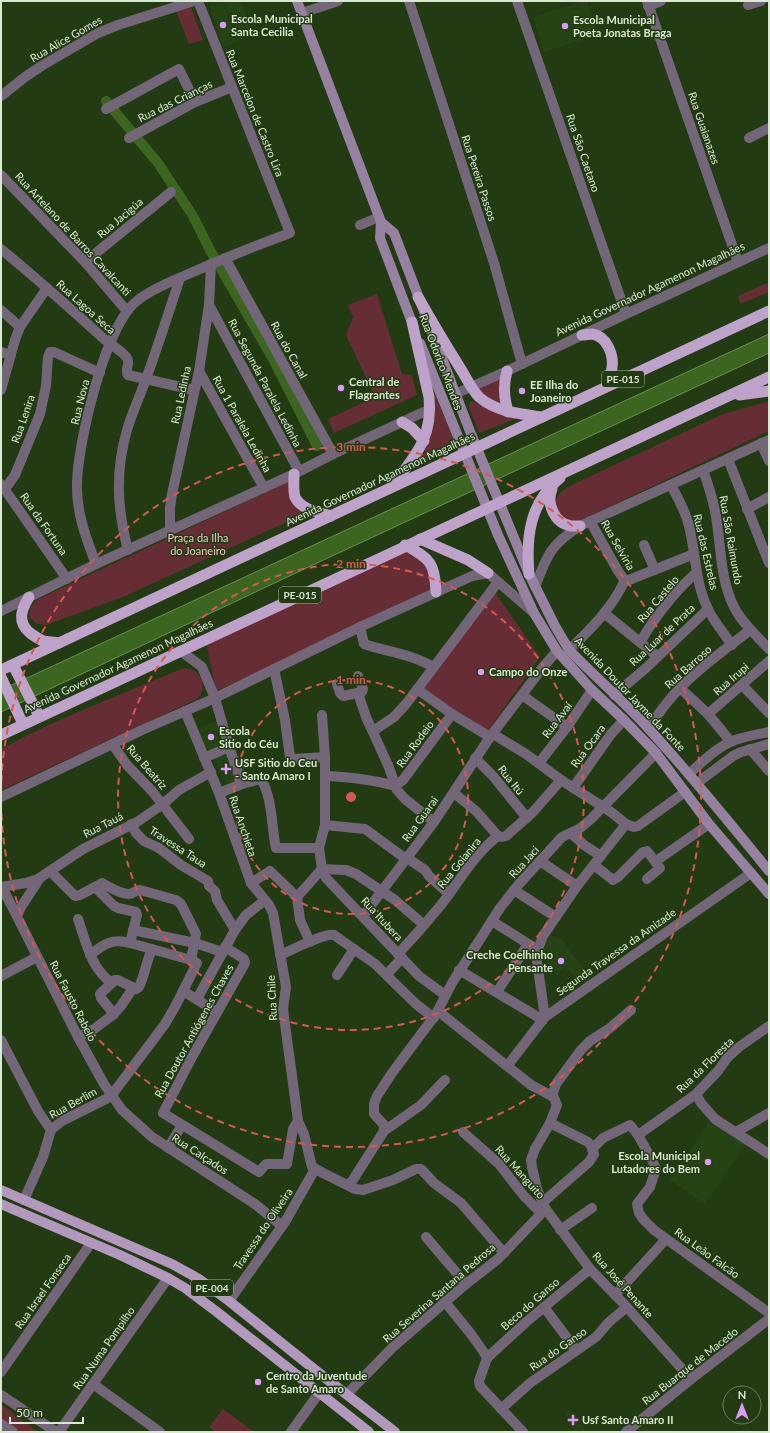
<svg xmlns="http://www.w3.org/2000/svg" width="770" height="1433" font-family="Lato,sans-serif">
<rect width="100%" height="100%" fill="#223b13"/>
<g fill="#264313">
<polygon points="224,1 241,1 253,35 238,41"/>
<polygon points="583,1 587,1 597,35 544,52 533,17"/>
<polygon points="223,2 237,42 223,47 210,8 211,5"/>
<polygon points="218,720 218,727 226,744 206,753 196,730"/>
<polygon points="225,752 239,781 227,786 214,757"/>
<polygon points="550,935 558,939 560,937 591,981 582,987 566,966 556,975 544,960 542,954"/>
<polygon points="709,1122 746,1144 705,1204 670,1180"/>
<polygon points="570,1410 587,1432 575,1432 567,1421 569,1419 565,1414"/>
</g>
<g fill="#662e34">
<polygon points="191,7 203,40 189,44 176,11"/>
<polygon points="769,282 769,292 740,304 738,296"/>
<polygon points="377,294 402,374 412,375 417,395 334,433 328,419 375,397 346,335 353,317 348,305"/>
<path d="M500 379C498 391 499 394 503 406L483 397 477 390 482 386Z"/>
<path d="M435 394 455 443C447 454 433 458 421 463L432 429Z"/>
<polygon points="473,401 480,405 515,417 515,419 479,433 469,407 470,402"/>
<path d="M769 401V431L579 521C576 521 572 521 570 521 559 518 552 505 558 496 562 490 570 486 576 483L723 414Z"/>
<path d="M288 482 304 514 123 597 46 625 37 624 30 618C28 610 32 604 38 599Z"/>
<polygon points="405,548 430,567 431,591 216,691 206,642"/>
<polygon points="494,591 540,657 487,732 421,687"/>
<path d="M186 668C202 670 208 688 197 699L1 790V749C58 718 120 695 179 670Z"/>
<polygon points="1,1404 38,1432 21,1432 1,1418"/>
<polygon points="223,1409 254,1432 216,1432 209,1427"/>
</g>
<polygon fill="#3c6620" stroke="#6b8d55" points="769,334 769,353 317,563 1,712 1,690"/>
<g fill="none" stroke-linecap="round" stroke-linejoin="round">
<polyline stroke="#3c6620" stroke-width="10" points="106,101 158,163 193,216 210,250 273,359 317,446"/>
<g stroke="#736679" stroke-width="10">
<polyline points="409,1 494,263 522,364"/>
<polyline points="517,1 626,314"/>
<polyline points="647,1 738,262"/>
<polyline points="748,5 761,1"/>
<polyline points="648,6 661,1"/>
<polyline points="302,13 338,1"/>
<polyline points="1,96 25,77 43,65 98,33 118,25 194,1"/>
<polyline points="106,109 179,69 195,102"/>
<polyline points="129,138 195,102 232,87"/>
<polyline points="749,138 769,128"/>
<polyline points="1,175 85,262 126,310"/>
<polyline points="360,225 379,217"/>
<path d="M1 249C36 278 70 308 103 338 109 344 123 351 127 358 131 364 124 369 128 375L194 390"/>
<polyline points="225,258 333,454"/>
<polyline points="85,262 171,192"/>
<polyline points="209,305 299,471"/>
<polyline points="1,310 20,327"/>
<polyline points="1,352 11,355"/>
<polyline points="199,371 264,488"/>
<polyline points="1,390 15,340 20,327 47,288"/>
<polyline points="455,394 507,371 626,314 769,248"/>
<polyline points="761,443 769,461"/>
<polyline points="728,459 769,563"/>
<path d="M703 470C709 487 715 505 717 523 721 551 721 581 734 607 742 623 757 636 769 649"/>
<polyline points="1,484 67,579"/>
<path d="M671 485C678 498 686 512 689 526 696 554 695 583 708 609 714 622 724 633 732 645"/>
<polyline points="5,489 15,475 40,414 46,386 48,357 50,352 54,352 100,373"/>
<polyline points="747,509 769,497"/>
<polyline points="590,521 618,571 625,581"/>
<polyline points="170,530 170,508 172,494 199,371 209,305 211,264"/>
<polyline points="644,545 655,570"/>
<path d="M128 550C117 508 115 472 127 430 132 413 140 396 146 379 158 346 169 312 180 278"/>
<path d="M96 564C86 538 76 512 77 483 78 442 105 324 138 300 152 289 170 282 186 275 220 260 255 246 290 233L198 1"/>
<path d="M535 587C547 555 551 544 580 526L769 440"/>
<polyline points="1,611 96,564 294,474 333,454 430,409"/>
<polyline points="604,613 657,656"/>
<path d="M360 627 364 644C387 652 412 654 433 667"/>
<path d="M641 641C654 618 675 591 696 573"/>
<path d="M569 650C590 630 612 608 624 582L694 554"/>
<polyline points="181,651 202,667 215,698 229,747 242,784"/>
<polyline points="274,669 285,720 290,757 295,759 325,757"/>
<polyline points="337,684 340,693 343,696 362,692 363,689 358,676"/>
<polyline points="742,685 769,713"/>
<polyline points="680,688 708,714 731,742"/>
<polyline points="417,689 452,714 490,737"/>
<polyline points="358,693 366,717 388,765 397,790 405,799 434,822"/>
<polyline points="522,695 567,727"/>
<polyline points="614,695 646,668 708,609"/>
<polyline points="185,711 219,793 251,883 269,905 273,913 286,987 283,1009 298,1121 304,1134 312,1167 325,1174 355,1189 363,1190 393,1180 416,1169 421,1169 434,1183 461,1203 504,1253"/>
<polyline points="708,714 769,661"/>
<polyline points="322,715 325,757 325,825 319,848 322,869 326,878 419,976 445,995"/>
<path d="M648 728C658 715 667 701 679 689 700 667 726 649 750 630"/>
<polyline points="373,731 394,717 406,704 498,582"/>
<polyline points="493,734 526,754 561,780 611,812 626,824"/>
<polyline points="113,745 127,765 152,791 189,839"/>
<polyline points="750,749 769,771"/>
<polyline points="204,758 229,747"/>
<polyline points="475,758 493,776 527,818"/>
<polyline points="539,763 567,727 592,690"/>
<path d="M689 774C704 760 719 745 738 739 748 736 759 734 769 732"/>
<path d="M325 776C348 777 372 779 395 786"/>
<polyline points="697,783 733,756 741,752 769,744"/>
<polyline points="395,786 403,780 452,714"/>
<polyline points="573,788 611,734 624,720"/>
<path d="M219 793 242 784 261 779C273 799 271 826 276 848H319"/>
<polyline points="454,793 476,811 498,836"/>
<polyline points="1,797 142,730 215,698 360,627 472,576 488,573 533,612"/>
<polyline points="131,824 136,833 144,841 159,848 181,865 208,881 209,886 215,891 217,900 235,930"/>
<polyline points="325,825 365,829 406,859"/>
<polyline points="571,833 584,845 601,856"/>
<polyline points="407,858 425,870 429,876 449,894"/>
<polyline points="540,861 577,886"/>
<polyline points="656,861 709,824"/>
<polyline points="594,865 613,880 618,877 643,852 647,851 660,868 647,879"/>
<polyline points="251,883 270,871 297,897 300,920 310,942"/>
<polyline points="1,887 26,883 38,879 83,849 137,822 163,804 179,790 211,772"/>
<polyline points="2,887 78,1037 104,1084 122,1110 152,1137 255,1204 282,1226"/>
<path d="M95 887 102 883C110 887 119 894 129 894 133 894 135 890 140 890L176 900 181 904 196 934 191 960"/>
<polyline points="514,890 556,917"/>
<polyline points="297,897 322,869 346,870 356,874 395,900 424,925"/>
<polyline points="17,916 21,907 40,878"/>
<polyline points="363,916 434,822 490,737 543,667 557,651"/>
<path d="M78 919C86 942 91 969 112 983"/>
<polyline points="492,921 533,947"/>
<polyline points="133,930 195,943 222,952"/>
<polyline points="225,947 244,959 245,963 192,1057 163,1113 259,1172 266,1164 287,1164 293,1129 298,1121"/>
<path d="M398 954C413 938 427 922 441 905 459 882 474 854 498 836L502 837 506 836 533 812 561 780"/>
<path d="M90 955C104 944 112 938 130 943"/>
<path d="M280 955C292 950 324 933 334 935L375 964 416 1004 434 1018"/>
<polyline points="459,970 543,1020"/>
<polyline points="387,974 402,958"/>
<polyline points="337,975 354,949"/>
<polyline points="1,976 37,957"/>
<polyline points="183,991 217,1012"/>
<polyline points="497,992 528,944"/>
<polyline points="197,999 235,930 246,915 264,901"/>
<polyline points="631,1010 610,1028 590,1041 581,1050 556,1084 552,1096 554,1098 557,1105 550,1123 535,1149 531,1160 532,1167 537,1189 545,1208 590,1269 624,1304 691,1379"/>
<polyline points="438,1011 531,1085 552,1096"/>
<polyline points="114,1014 121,1006 133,988"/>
<polyline points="545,1017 537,962 538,949 543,936 577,886 626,824 634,827 638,826 685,792"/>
<path d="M78 1037 94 1029 114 1014 101 998 100 994 115 980H118L136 989 139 987C145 975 146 962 152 949"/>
<polyline points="1,1040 38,1111 51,1130"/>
<polyline points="508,1065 545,1017 751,873"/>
<polyline points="696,1094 701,1103 715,1119 769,1154"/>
<polyline points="550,1123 588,1142 592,1147 592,1149"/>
<polyline points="384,1131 421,1105 445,1080"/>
<polyline points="463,1132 499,1164 524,1196 541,1213"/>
<polyline points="736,1132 769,1113"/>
<polyline points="638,1135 696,1094 718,1071 727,1058 739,1047 769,1026"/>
<polyline points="168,1148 182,1125"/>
<polyline points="349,1186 384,1131 384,1125 374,1114 374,1104 377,1096 392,1073 436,1014 452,983 500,908 519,884 562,837 579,829 590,820 656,753"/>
<polyline points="24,1200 43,1157 51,1130 62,1121 106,1099 114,1092 165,1024 176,1005 197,963 191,960 130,943 137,915 136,912 118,908 114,906 95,887 80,895 75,896 50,871"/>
<polyline points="542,1203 589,1162 594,1154 592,1149 603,1138 630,1125 638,1135 653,1162 656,1169 650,1187 637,1204 639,1213 643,1219 654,1230 769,1313"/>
<polyline points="560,1230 592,1208"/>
<polyline points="426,1237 466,1284"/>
<polyline points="615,1295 666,1239"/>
<polyline points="229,1301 285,1222 315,1169"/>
<polyline points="445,1302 471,1334 485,1354 487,1358 479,1381 480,1386 523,1432"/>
<polyline points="544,1307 576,1350"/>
<polyline points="487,1358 525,1323 590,1269"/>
<polyline points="1,1372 91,1243"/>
<polyline points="93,1384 160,1432"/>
<polyline points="347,1394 392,1348 466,1284 498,1259 539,1216 545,1208"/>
<polyline points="1,1395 56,1432"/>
<polyline points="501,1409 530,1383 596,1337 609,1322 627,1307"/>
<polyline points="1,1424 13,1432"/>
<polyline points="59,1432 168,1278"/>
<polyline points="626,1432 691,1379 769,1319"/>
</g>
<polyline stroke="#736679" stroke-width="10" points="291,1432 319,1393"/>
<g stroke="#9682a0" stroke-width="10">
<polyline points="297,1 381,222 380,238 414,328"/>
<path d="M381 222 394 233 471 434 529 574 555 626 569 650 576 657C600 681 626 704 649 729 691 775 730 823 769 871"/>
<polyline points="420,343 498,535 534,613 557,651 592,690 624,720 656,753 709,824 769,894"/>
</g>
<g stroke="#b298bd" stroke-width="10">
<polyline points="1,1190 172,1264 199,1279 229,1301 319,1373 395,1432"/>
<polyline points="1,1204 120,1255 168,1278 185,1288 217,1312 369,1432"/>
</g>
<g stroke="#bea2ca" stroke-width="11">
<path d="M418 297C432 322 447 347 462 371 467 379 472 390 479 397 496 412 521 414 542 417"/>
<path d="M582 335C585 335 589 334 592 334 607 336 614 355 612 368 611 374 609 381 607 386"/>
<path d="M507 371C503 386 504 397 508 412"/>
<polyline points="739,395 769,391"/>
<polyline points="402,422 412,428 424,441"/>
<path d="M294 474C294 481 293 490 295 497 301 510 319 512 331 516"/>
<path d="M393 485C416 455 433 437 429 397L412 322"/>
<path d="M552 489C546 503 554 523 571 526 573 526 577 526 580 526"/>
<polyline points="420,539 468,560 488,573"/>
<path d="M405 545C431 559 435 564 436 592"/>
<path d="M529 574C526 538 529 503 560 478"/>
<path d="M29 597C21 610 17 622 30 633 34 636 39 639 43 641 48 642 54 642 59 643"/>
<polyline points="13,665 39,716"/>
<polyline points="1,670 769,311"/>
<polyline points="1,677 23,724"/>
<polyline points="1,735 769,377"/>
</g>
</g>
<g fill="none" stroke="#d75852" stroke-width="2" stroke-dasharray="7 5">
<circle cx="351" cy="797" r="117"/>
<circle cx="351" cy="797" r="233"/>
<path d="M1 794A350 350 0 1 1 1 800"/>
</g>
<g fill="#da9af6" stroke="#223b13" stroke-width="1.5">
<circle cx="223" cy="25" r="4"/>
<circle cx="565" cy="26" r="4"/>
<circle cx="341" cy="388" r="4"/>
<circle cx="522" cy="391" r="4"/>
<circle cx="481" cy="672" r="4"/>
<circle cx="211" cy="737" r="4"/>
<path d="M224 763h4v4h4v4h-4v4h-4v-4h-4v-4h4z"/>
<circle cx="561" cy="961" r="4"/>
<circle cx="708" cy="1162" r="4"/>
<circle cx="258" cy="1382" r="4"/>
<path d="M571 1414h4v4h4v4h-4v4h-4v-4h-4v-4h4z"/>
</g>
<g text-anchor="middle" stroke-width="3" stroke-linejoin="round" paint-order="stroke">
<g fill="#223b13" stroke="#a2b599" stroke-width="1">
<rect x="602" y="371" width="42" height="16" rx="3"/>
<rect x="279" y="587" width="42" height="16" rx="3"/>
<rect x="191" y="1280" width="42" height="16" rx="3"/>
</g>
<g font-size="10" font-weight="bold" fill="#d9e9d2">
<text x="623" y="383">PE-015</text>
<text x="300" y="599">PE-015</text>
<text x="212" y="1292">PE-004</text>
</g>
<g font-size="11" font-weight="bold" fill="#d9e9d2" stroke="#223b13" text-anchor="start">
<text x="231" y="23">Escola Municipal<tspan x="231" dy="13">Santa Cecilia</tspan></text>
<text x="573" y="24">Escola Municipal<tspan x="573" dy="13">Poeta Jonatas Braga</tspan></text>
<text x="349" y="386">Central de<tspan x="349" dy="13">Flagrantes</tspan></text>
<text x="530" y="389">EE Ilha do<tspan x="530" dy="13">Joaneiro</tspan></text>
<text x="489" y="676">Campo do Onze</text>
<text x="219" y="735">Escola<tspan x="219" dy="13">Sitio do Céu</tspan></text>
<text x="235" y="767">USF Sitio do Ceu<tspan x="235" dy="13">- Santo Amaro I</tspan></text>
<text x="553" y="959" text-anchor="end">Creche Coelhinho<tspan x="553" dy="13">Pensante</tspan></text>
<text x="700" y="1160" text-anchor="end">Escola Municipal<tspan x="700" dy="13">Lutadores do Bem</tspan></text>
<text x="266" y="1380">Centro da Juventude<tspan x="266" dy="13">de Santo Amaro</tspan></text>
<text x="582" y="1424">Usf Santo Amaro II</text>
</g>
<g font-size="11" fill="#d9e9d2" stroke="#223b13">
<text transform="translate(66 39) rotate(-30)" y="4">Rua Alice Gomes</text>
<text transform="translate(175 101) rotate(-26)" y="4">Rua das Crianças</text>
<text transform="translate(255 113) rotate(68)" y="4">Rua Marcelon de Castro Lira</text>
<text transform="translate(704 128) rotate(71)" y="4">Rua Guaianazes</text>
<text transform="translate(583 153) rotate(71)" y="4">Rua São Caetano</text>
<text transform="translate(479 178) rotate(72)" y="4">Rua Pereira Passos</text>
<text transform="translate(120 218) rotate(-40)" y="4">Rua Jacigúa</text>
<text transform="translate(73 234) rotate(47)" y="4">Rua Artelano de Barros Cavalcanti</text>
<text transform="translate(650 289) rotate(-25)" y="4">Avenida Governador Agamenon Magalhães</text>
<text transform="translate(86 307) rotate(42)" y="4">Rua Lagoa Seca</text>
<text transform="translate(289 350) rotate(61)" y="4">Rua do Canal</text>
<text transform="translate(441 362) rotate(69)" y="4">Rua Odorico Mendes</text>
<text transform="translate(265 383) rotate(62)" y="4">Rua Segunda Paralela Ledinha</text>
<text transform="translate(181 395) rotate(-78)" y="4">Rua Ledinha</text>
<text transform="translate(80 402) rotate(-76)" y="4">Rua Nova</text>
<text transform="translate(23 419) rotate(-71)" y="4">Rua Lenira</text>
<text transform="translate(242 424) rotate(61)" y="4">Rua 1 Paralela Ledinha</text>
<text transform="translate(380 479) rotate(-25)" y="4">Avenida Governador Agamenon Magalhães</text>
<text transform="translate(44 524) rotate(55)" y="4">Rua da Fortuna</text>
<text transform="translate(731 540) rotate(80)" y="4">Rua São Raimundo</text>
<text transform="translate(618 545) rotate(60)" y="4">Rua Selviria</text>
<text transform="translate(706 552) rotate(77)" y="4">Rua das Estrelas</text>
<text transform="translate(658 599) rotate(-50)" y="4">Rua Castelo</text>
<text transform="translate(662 635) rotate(-43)" y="4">Rua Luar de Prata</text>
<text transform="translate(118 666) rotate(-25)" y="4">Avenida Governador Agamenon Magalhães</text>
<text transform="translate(688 667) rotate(-42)" y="4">Rua Barroso</text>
<text transform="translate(731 679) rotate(-41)" y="4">Rua Irupi</text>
<text transform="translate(630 694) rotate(46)" y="4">Avenida Doutor Jayme da Fonte</text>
<text transform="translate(557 720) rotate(-53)" y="4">Rua Avaí</text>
<text transform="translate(415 744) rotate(-54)" y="4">Rua Rodeio</text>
<text transform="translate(588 746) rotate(-54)" y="4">Rua Ocara</text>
<text transform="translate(147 767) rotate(49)" y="4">Rua Beatriz</text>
<text transform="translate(511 780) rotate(51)" y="4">Rua Itú</text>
<text transform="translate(420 819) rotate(-54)" y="4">Rua Guarai</text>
<text transform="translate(103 825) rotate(-27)" y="4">Rua Tauá</text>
<text transform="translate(243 826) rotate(71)" y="4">Rua Anchieta</text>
<text transform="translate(178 847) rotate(33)" y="4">Travessa Taua</text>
<text transform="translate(524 862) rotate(-48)" y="4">Rua Jaci</text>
<text transform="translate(459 863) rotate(-51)" y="4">Rua Goianira</text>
<text transform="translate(382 919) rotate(47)" y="4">Rua Itubera</text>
<text transform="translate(616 952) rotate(-35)" y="4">Segunda Travessa da Amizade</text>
<text transform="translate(272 998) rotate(-93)" y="4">Rua Chile</text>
<text transform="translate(73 1001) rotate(63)" y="4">Rua Fausto Rabelo</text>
<text transform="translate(194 1031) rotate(-61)" y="4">Rua Doutor Antiógenes Chaves</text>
<text transform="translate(705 1065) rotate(-44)" y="4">Rua da Floresta</text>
<text transform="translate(73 1103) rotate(-29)" y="4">Rua Berlim</text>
<text transform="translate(200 1154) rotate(33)" y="4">Rua Calçados</text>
<text transform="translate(520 1172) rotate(48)" y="4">Rua Manguito</text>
<text transform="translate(263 1229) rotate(-56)" y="4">Travessa do Oliveira</text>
<text transform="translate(707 1253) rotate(36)" y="4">Rua Leão Falcão</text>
<text transform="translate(623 1285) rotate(48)" y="4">Rua José Penante</text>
<text transform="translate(43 1291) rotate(-55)" y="4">Rua Israel Fonseca</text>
<text transform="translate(439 1293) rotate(-41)" y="4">Rua Severina Santana Pedrosa</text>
<text transform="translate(530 1304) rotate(-41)" y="4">Beco do Ganso</text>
<text transform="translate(104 1348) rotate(-55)" y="4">Rua Numa Pompilho</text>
<text transform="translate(558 1349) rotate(-35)" y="4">Rua do Ganso</text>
<text transform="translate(690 1366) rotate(-38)" y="4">Rua Buarque de Macedo</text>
</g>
<g font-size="11" fill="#f3c2c4" stroke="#223b13">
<text x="198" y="542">Praça da Ilha<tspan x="198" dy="13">do Joaneiro</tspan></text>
</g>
</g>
<circle cx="351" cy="797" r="6" fill="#d75852" stroke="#223b13" stroke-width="2"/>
<g font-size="12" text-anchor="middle" font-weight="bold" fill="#d75852" stroke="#223b13" stroke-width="3" stroke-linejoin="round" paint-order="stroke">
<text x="351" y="451">3 min</text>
<text x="351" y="568">2 min</text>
<text x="351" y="684">1 min</text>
</g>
<rect width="770" height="1433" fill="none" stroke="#d9e9d2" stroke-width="4"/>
<g transform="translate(742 1405)"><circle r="19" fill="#223b13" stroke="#6b815f"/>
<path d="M0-3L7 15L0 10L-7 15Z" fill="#da9af6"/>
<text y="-6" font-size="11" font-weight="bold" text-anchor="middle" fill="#d9e9d2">N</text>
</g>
<path d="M10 1417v6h73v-6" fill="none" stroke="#d9e9d2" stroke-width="2"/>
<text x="16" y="1417" font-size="12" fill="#d9e9d2" stroke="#223b13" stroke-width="3" paint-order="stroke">50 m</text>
</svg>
